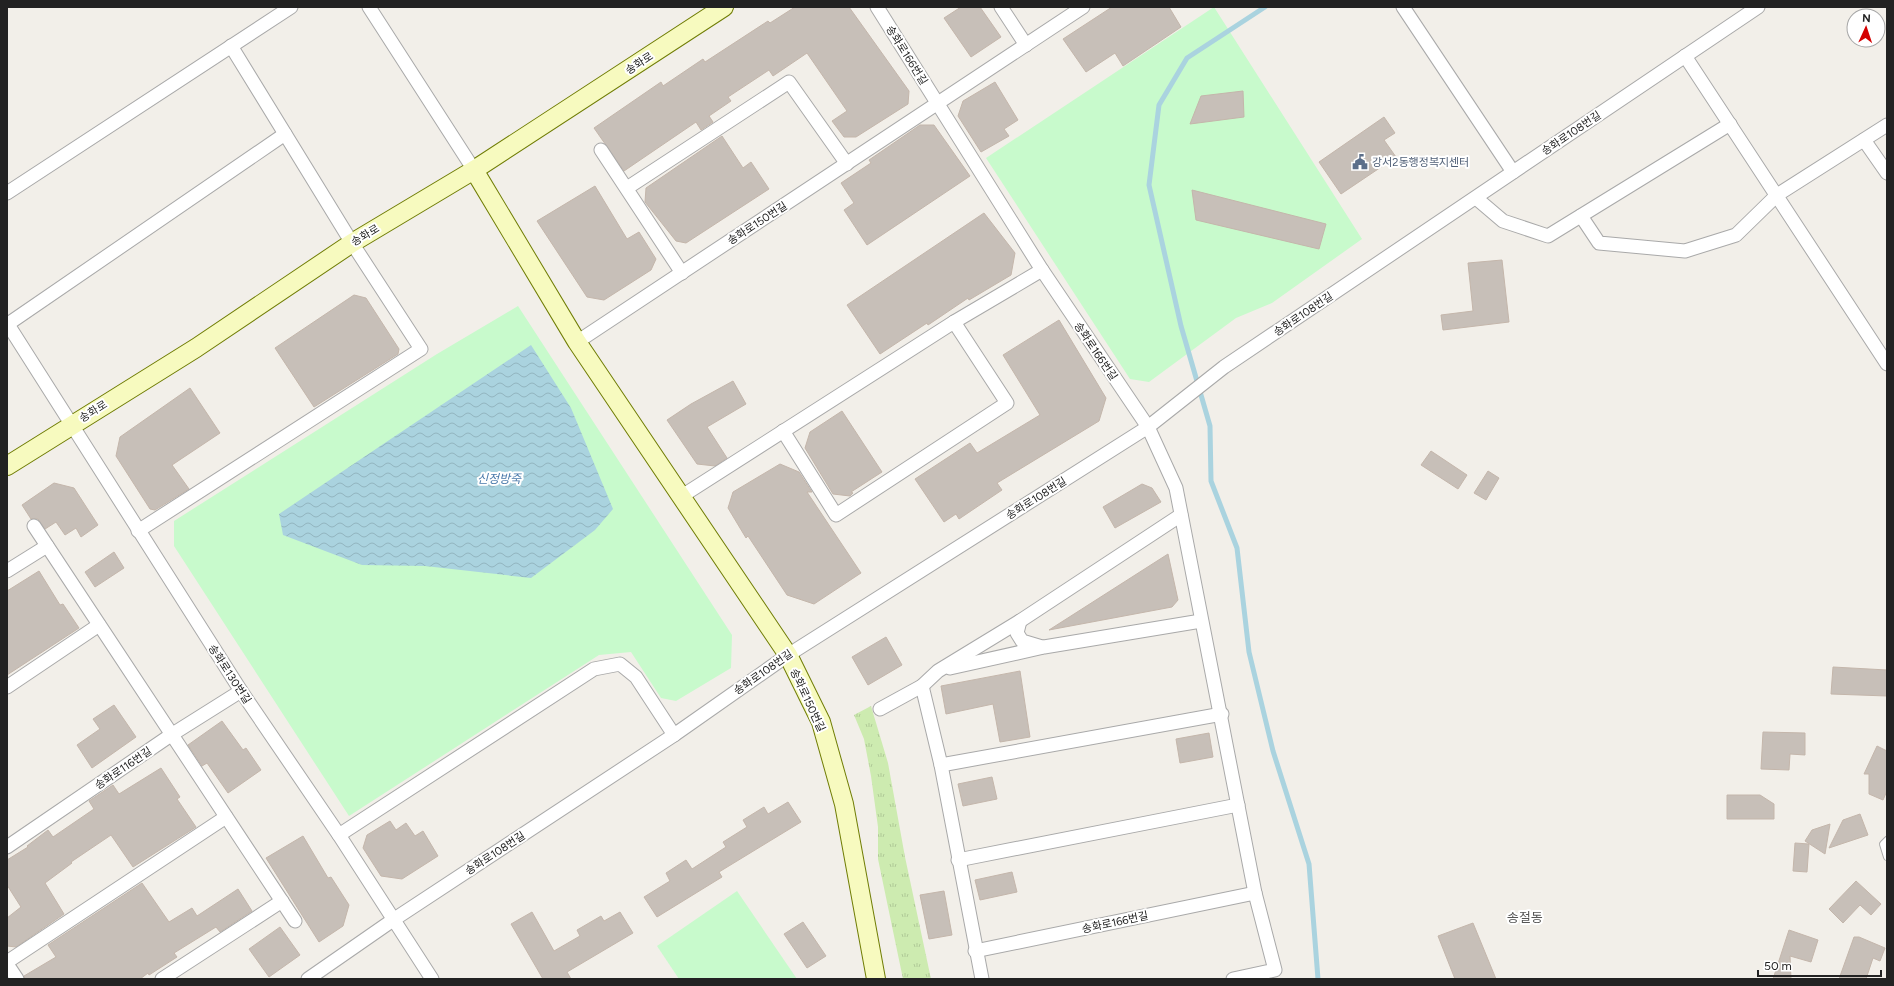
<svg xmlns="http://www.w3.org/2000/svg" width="1894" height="986" font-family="Figtree,'Noto Sans KR',sans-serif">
<defs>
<pattern id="grass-tufts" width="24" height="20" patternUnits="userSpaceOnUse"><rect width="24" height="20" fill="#cdebb0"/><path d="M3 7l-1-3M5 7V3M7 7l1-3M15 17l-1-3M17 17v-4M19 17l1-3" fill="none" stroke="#b0c997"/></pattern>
<pattern id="water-waves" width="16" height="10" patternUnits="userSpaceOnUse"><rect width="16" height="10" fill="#aad3df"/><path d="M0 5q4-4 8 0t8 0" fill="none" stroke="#92b5bf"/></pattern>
</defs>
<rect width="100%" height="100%" fill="#f2efe9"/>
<polygon fill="url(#grass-tufts)" points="871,706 888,763 905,857 931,979 903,979 878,859 878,827 871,776 864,739 854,715"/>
<g fill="#c8facc">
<polygon points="1214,7 1362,239 1272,303 1236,318 1149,382 1130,379 986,158"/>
<polygon points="518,306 732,635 731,668 676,701 661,698 631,652 599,655 349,816 174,546 174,521 437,354"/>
<polygon points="737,891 797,979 679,979 657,946"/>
</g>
<polygon fill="url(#water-waves)" points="531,345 571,408 613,509 595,530 531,578 425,566 362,565 283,535 279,514"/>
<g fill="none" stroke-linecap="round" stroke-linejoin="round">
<polyline stroke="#aad3df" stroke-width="5" points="1265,7 1187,58 1159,105 1149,185 1181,326 1210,426 1211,481 1237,548 1249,652 1273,751 1309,864 1318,979"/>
</g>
<g fill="#c7bfb8" stroke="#c4b6ab">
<polygon points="795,7 849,7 909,91 908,104 856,137 844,137 832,121 847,111 807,53 773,76 769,70 728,97 731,101 709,116 713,122 701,130 696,122 624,171 594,128 661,82 663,86 703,59 705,62 768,21 770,23"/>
<polygon points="961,7 980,7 1001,37 971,57 944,18"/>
<polygon points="1112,7 1169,7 1181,27 1123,66 1115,53 1086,72 1063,39"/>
<polygon points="995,82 1018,120 1004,129 1009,136 981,152 958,116 963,101"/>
<polygon points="1243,91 1244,117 1190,124 1201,96"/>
<polygon points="1384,117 1395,133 1384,140 1396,157 1341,194 1319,162"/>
<polygon points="920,125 934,125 970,176 867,245 844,210 854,203 841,183 871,163 869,160"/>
<polygon points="722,136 743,168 751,162 769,189 686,243 676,241 645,202 646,188"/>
<polygon points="595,186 627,239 639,232 656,259 651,270 604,300 587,297 537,221"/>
<polygon points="1192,190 1326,224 1319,249 1196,220"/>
<polygon points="984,213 1015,253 1011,275 969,300 968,298 928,325 927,323 880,354 847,305"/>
<polygon points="1502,260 1509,322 1443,330 1441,315 1473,311 1468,263"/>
<polygon points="354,295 366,298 399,349 398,354 314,407 275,348"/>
<polygon points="1059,320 1106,398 1099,421 997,483 1002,490 959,519 956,514 944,522 915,479 970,443 977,453 1040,415 1003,355"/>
<polygon points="733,381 746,404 707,427 727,458 715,466 697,464 667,420 691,404"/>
<polygon points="190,388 220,433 172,465 189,489 155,510 150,509 116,456 120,437"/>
<polygon points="842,411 882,472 851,492 853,493 850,496 833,494 805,448 810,432"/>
<polygon points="1431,451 1467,475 1458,489 1421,465"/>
<polygon points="780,464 799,472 812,492 807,492 861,573 814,604 787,595 748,536 746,538 728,508 733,492"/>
<polygon points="1488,471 1499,478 1486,500 1474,493"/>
<polygon points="54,483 74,488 98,525 81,537 76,528 65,535 56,522 45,529 38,519 31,519 22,505"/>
<polygon points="1142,484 1152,488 1161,502 1115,528 1103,507"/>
<polygon points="114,552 124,568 95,587 85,572"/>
<polygon points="1168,554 1178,600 1172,607 1049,630"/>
<polygon points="39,571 60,605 63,604 79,628 7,675 7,591"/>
<polygon points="886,637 902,665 868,685 852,657"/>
<polygon points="1833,667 1887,670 1887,696 1831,694"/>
<polygon points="1020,671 1030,737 1000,742 993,704 946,714 941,686"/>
<polygon points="114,705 136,737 92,768 77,745 100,729 93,719"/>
<polygon points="222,721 243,750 246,748 261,770 228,793 207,763 202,766 188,745"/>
<polygon points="1763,732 1805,733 1805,755 1790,754 1789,770 1761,769"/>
<polygon points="1209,733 1213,757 1180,763 1176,739"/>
<polygon points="1877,746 1887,751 1887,791 1883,800 1869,794 1869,774 1864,774"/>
<polygon points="161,768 180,797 177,799 196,827 133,867 111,835 71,862 72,863 45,883 64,914 16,947 7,946 7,918 21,907 7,885 7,860 28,847 27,846 48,830 53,837 94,809 89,801 113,785 119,794"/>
<polygon points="992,777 997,799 963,806 958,784"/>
<polygon points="1727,795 1760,795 1774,804 1774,819 1727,819"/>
<polygon points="788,802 801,822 719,872 722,877 657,917 644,897 670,881 666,873 686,860 692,869 726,847 723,842 747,827 743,820 764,807 768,814"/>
<polygon points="1860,814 1868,835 1829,848 1843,820"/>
<polygon points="390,821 396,830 406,823 415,836 423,831 438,856 402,879 381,876 363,848 367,835"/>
<polygon points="1830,824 1825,854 1805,841 1812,830"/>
<polygon points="303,836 328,878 331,877 349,905 343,926 319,942 266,858"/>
<polygon points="1795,843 1809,844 1807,872 1793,871"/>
<polygon points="1012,872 1017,892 980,900 975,880"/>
<polygon points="1856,881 1881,904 1871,915 1860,905 1843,923 1829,909"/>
<polygon points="142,883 169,922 192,908 197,916 238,889 252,911 220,932 216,927 174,953 177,957 149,975 148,973 140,979 25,979 24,976 56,957 48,945"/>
<polygon points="944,891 952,935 929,939 920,895"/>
<polygon points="532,912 554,951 580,936 577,930 601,916 604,921 620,912 633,933 567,972 571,979 543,979 511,924"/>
<polygon points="803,922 826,956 807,968 784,934"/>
<polygon points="1473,923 1496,979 1455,979 1438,936"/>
<polygon points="280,927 300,955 269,977 249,949"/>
<polygon points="1789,930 1818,940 1811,962 1790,956 1791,979 1773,979"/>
<polygon points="1854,937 1859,937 1885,948 1880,961 1873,958 1866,979 1839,979"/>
</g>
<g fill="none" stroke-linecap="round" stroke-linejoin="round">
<defs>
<polyline id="lane" points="1887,840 1883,844 1887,857"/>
<g id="street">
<polyline points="369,7 474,170"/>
<polyline points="877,7 1042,270 1148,427 1176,488 1255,893 1275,970 1233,979"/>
<polyline points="1001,7 1026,45"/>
<polyline points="1403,7 1513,172"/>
<polyline points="1685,56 1887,364"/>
<polyline points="1864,140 1887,173"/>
<polyline points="601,150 682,273"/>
<polyline points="627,188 789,82 847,164"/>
<polyline points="7,193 291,7"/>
<polyline points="1476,198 1503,221 1548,236 1730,124"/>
<polyline points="1581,216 1599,243 1685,251 1736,235 1777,195 1887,125"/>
<polyline points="7,323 241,691 339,835 432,979"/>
<polyline points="8,324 285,134"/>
<polyline points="577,342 1083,7"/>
<polyline points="783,431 836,515 1007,403 954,322"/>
<polyline points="682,496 954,322 1042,270"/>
<polyline points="34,526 295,921"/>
<polyline points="138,531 421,349 352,243 231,46"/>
<polyline points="7,571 47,546"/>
<polyline points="1020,621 1017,633 1022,641 1042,647"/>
<polyline points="950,668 1044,647 1201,621"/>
<polyline points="922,686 941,765 982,979"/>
<polyline points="7,687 99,625"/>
<polyline points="880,709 922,686 938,671 1020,621 1181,515"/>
<polyline points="941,765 1222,714"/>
<polyline points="339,835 594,669 620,664 636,677 674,735"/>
<polyline points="7,847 171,735 241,691"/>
<polyline points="958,860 1238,805"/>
<polyline points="975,951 1255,893"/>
<polyline points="7,962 226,817"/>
<polyline points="7,964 17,979"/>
<polyline points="162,979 282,901"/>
<polyline points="308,979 393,920 674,735 788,655 1148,427 1224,367 1758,7"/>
</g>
<g id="secondary">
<polyline points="474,170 577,342 788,655 821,722 844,804 876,979"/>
<polyline points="7,466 196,348 352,243 474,170 724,7"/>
</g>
</defs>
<use href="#lane" stroke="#a9a9a9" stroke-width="8"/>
<use href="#street" stroke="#a9a9a9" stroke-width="15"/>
<use href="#secondary" stroke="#707d05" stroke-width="20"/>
<use href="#lane" stroke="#fff" stroke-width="6"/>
<use href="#street" stroke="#fff" stroke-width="13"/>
<use href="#secondary" stroke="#f7fabf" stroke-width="18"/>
</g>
<defs>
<symbol id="civic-bare" viewBox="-9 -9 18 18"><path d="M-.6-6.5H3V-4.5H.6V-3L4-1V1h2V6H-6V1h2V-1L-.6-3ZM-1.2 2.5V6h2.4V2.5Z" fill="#5c6f8a" stroke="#fff" stroke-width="2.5" paint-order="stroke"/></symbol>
</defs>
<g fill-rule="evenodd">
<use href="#civic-bare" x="1349" y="151" width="22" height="22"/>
</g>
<g text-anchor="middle" stroke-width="4" stroke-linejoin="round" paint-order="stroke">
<g font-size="11" fill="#222" stroke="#fff">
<text transform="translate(907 55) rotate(58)" y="4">송화로166번길</text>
<text transform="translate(639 63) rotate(-33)" y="4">송화로</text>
<text transform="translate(1571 133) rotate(-34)" y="4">송화로108번길</text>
<text transform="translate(757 223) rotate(-33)" y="4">송화로150번길</text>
<text transform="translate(365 235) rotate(-31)" y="4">송화로</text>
<text transform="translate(1303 314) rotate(-34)" y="4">송화로108번길</text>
<text transform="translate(1096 351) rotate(56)" y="4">송화로166번길</text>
<text transform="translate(93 411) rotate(-32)" y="4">송화로</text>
<text transform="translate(1036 498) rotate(-32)" y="4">송화로108번길</text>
<text transform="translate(763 672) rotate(-35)" y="4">송화로108번길</text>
<text transform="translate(230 674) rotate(57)" y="4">송화로130번길</text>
<text transform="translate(808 700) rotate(65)" y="4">송화로150번길</text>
<text transform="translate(123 768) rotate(-34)" y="4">송화로116번길</text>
<text transform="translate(495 853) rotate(-33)" y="4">송화로108번길</text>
<text transform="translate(1115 922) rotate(-12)" y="4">송화로166번길</text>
</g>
<g font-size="11" fill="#4e5e75" stroke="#fff" text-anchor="start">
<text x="1372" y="166">강서2동행정복지센터</text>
</g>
<g font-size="12" font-style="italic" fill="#4a7aab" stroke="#fff">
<text x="499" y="483">신정방죽</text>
</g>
<g font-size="13" fill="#555" stroke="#fff">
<text x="1525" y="922">송절동</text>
</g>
</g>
<rect width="1894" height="986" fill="none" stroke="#222222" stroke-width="16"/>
<g transform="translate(1866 28) rotate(3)"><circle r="19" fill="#ffffff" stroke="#a7a7a7"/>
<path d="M0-3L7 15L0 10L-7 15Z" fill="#d40000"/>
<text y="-6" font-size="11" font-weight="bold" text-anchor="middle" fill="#222222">N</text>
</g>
<path d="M1758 970v6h123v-6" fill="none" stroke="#222222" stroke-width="2"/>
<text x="1764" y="970" font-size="12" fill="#222222" stroke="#ffffff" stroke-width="3" paint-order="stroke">50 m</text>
</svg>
